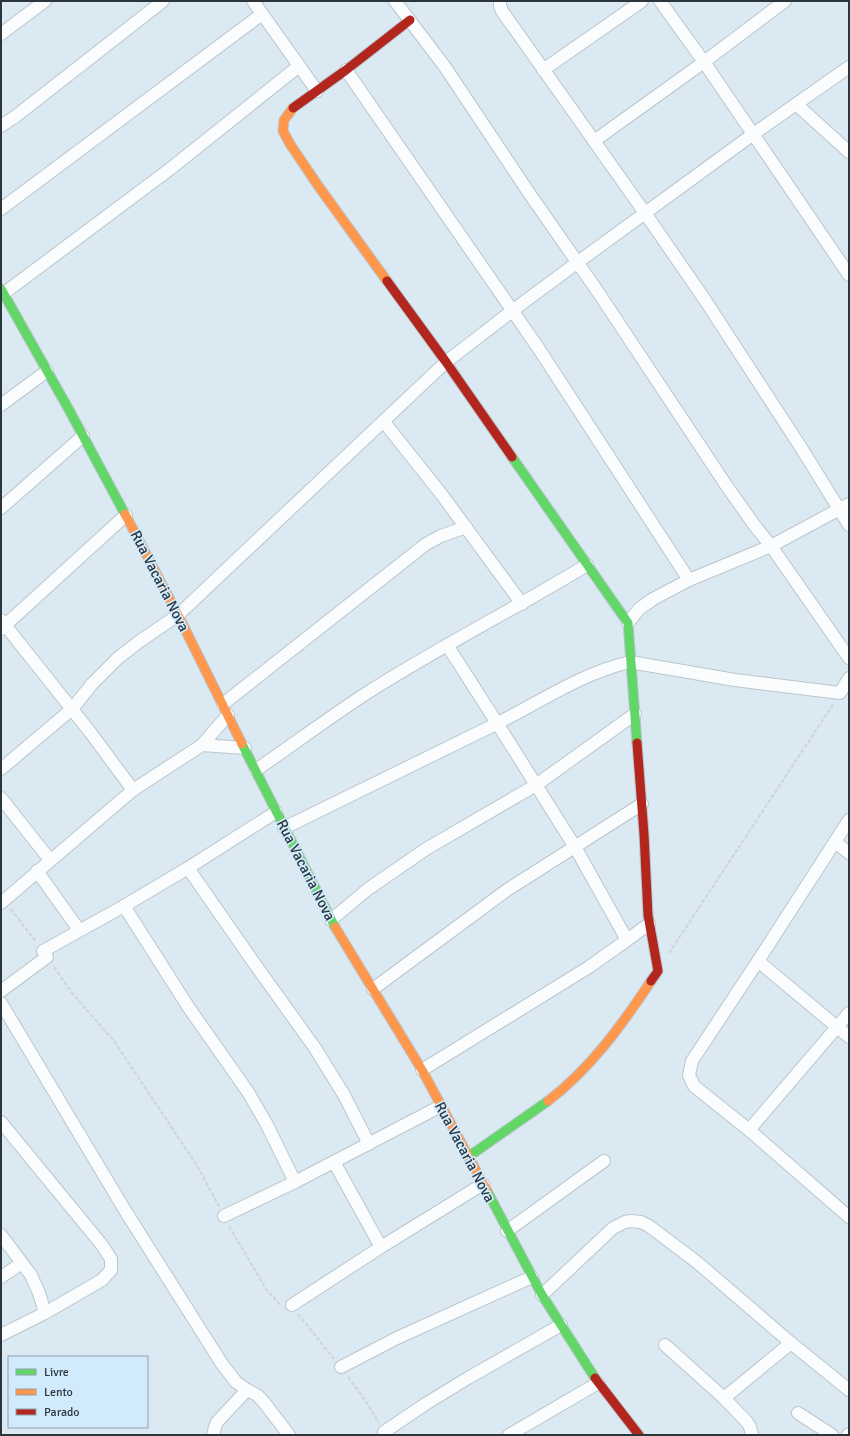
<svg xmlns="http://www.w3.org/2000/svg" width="850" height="1436" font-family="Signika,sans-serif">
<rect width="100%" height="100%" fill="#dbe9f2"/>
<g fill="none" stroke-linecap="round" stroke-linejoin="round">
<defs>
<g id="street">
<polyline points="253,1 317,91"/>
<polyline points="395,1 445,67 529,193 598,292 728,488 755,526 771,546 849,658"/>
<polyline points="500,1 500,6 502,11 645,213 705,300 800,446 849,525"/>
<polyline points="660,1 704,62 849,275"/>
<polyline points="1,34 45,1"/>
<polyline points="346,70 539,349 689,580"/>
<polyline points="543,70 642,1"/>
<polyline points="796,104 849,152"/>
<polyline points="1,126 16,116 163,1"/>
<polyline points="594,141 704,62 785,1"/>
<polyline points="1,209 262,14"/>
<polyline points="3,294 170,169 299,66"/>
<polyline points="1,405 47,371"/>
<polyline points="384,422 442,495 522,604"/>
<polyline points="1,508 83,436"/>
<polyline points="1,620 90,732 133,790"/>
<polyline points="628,623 639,609 653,599 689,580 771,546 849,504"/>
<polyline points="1,629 126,515"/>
<polyline points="223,704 426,544 441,536 466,527"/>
<polyline points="202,745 245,748"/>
<polyline points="1,769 72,709 92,684 118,658 140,641 178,615 446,362 512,311 578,262 752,135 849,67"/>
<path d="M256 770C294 744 331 716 370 691 441 646 516 608 587 565"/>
<polyline points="1,798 50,860"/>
<polyline points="849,820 758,961 692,1061 689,1075 694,1086 749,1130 849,1217"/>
<path d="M284 828C355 793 426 759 496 724 540 702 582 673 630 662L735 680 840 693 849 678"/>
<polyline points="835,842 849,853"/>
<polyline points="188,868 254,963 315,1048 344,1095 369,1144"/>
<polyline points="37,871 79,930"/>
<polyline points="1,903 133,790 202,745 228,715"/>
<polyline points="124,906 189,1008 248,1092 266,1123 295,1182"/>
<polyline points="331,920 368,889 426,849 536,785 635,714"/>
<polyline points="627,940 649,924"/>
<polyline points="43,951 124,906 188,868 276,812"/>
<polyline points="758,961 849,1037"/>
<polyline points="373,989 507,890 642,804"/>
<polyline points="1,991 47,957"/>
<polyline points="1,1003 126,1212 222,1364 236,1382 247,1390 257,1395 263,1401 289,1435"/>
<polyline points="422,1070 589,967 627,940 575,847 497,723 447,645"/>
<polyline points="1,1122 102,1245 111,1259 111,1270 102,1280 45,1313"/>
<polyline points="749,1130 849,1013"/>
<polyline points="334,1162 381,1247"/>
<polyline points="224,1216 295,1182 441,1106"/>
<polyline points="507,1231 604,1161"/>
<polyline points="1,1235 31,1275 39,1293 45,1313 1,1335"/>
<polyline points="1,1277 22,1263"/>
<polyline points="542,1295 613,1228 625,1222 631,1221 641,1222 649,1226 698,1263 791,1343 849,1390"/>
<polyline points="292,1305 381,1247 483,1184"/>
<polyline points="665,1345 724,1398 747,1422 750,1427 752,1435"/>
<polyline points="341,1367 397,1338 532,1277"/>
<polyline points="724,1398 791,1343"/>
<polyline points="798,1413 832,1435"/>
<polyline points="213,1435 215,1427 217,1422 247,1390"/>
<polyline points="385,1435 384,1432 427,1403 468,1378 561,1325"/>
<polyline points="509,1435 598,1383"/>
<polyline points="848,1435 849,1434"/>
</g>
<g id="fast">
<polyline points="1,289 68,408 125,514"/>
<polyline points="512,457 628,623 637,743"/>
<polyline points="242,744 335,927"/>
<polyline points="468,1157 548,1101"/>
<polyline points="487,1191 542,1295 595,1378"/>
</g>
<g id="slow">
<polyline points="293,108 284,120 283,131 290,144 319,187 387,281"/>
<polyline points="125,514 178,615 242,744"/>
<polyline points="335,927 422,1070 487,1191"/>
<path d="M548 1101C590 1069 622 1025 651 981"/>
</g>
<g id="jam">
<polyline points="293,108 346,70 410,20"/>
<polyline points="387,281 446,362 512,457"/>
<polyline points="637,743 644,834 648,915 658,971 651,981"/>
<polyline points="595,1378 639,1435"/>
</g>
</defs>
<use href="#street" stroke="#bac6cd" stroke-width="14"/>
<use href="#fast" stroke="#bac6cd" stroke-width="11"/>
<use href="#slow" stroke="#bac6cd" stroke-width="11"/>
<use href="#jam" stroke="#bac6cd" stroke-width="11"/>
<g stroke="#cfd3d6" stroke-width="2" stroke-dasharray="4 2" stroke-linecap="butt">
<polyline points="11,909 36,942"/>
<polyline points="669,953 834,703"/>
<polyline points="54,967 72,993 114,1041 196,1164 219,1206"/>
<polyline points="229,1226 266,1289 281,1306"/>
<polyline points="298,1314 334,1359"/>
<polyline points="348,1377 365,1400 379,1423"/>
</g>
<use href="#street" stroke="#fafcfd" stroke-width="12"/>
<use href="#fast" stroke="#63d668" stroke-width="9"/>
<use href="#slow" stroke="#ff974d" stroke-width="9"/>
<use href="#jam" stroke="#b3261e" stroke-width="9"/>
</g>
<g text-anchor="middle" stroke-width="3.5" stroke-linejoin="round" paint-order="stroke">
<g font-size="15" fill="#2b353c" stroke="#d1ebfc">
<text transform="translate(160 581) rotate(63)" y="5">Rua Vacaria Nova</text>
<text transform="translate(306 870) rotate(63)" y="5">Rua Vacaria Nova</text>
<text transform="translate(465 1152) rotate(62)" y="5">Rua Vacaria Nova</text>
</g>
</g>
<rect width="850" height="1436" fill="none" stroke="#2b353c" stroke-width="4"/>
<rect x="8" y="1356" width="140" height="72" fill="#d1ebfc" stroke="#8fa2af"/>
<rect x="16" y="1369" width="20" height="6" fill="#63d668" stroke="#8fa2af"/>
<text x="44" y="1376" font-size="12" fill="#2b353c">Livre</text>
<rect x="16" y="1389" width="20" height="6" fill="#ff974d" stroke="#8fa2af"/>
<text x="44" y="1396" font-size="12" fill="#2b353c">Lento</text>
<rect x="16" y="1409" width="20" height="6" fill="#b3261e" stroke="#8fa2af"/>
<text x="44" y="1416" font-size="12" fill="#2b353c">Parado</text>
</svg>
